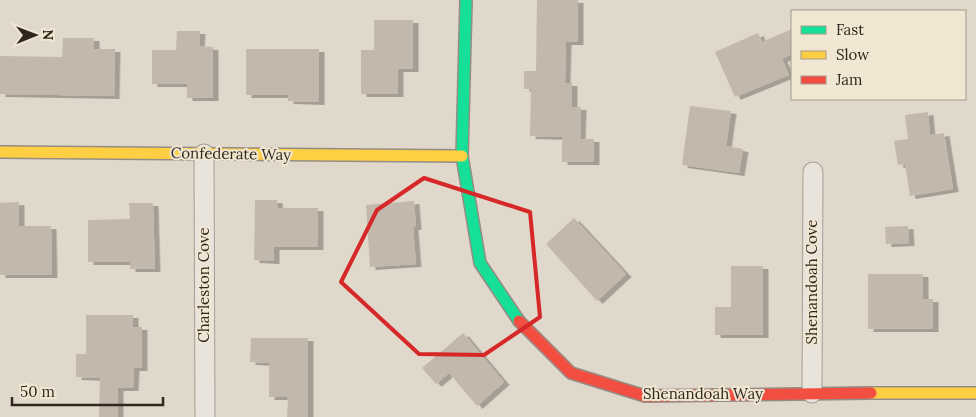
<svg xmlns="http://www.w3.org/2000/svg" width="976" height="417" font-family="Lora,serif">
<defs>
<filter id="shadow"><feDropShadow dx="5.5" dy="3" stdDeviation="0" flood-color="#0004"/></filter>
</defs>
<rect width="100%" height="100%" fill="#e0d8cb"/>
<g fill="#c3b8ac" filter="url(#shadow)">
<polygon points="537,0 578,0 578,42 566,42 565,83 572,83 572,107 581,107 580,139 594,139 594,162 562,162 562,137 530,136 531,89 524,89 524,71 536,71"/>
<polygon points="374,20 413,20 413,69 398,69 398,94 361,94 361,50 374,50"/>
<polygon points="792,29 792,54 782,59 789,75 735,97 715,52 758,33 762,42"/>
<polygon points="177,31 200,31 199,46 213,47 213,98 187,98 187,84 152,84 152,50 176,50"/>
<polygon points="63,38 94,38 94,49 115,49 114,96 0,94 0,56 62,57"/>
<polygon points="246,49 319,49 319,102 288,101 288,95 246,95"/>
<polygon points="690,106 731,111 726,146 743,149 739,173 682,165"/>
<polygon points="928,112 930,135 944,133 953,189 910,196 905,164 898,165 894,141 908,139 905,115"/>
<polygon points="255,200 277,200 278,208 318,208 318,247 274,247 274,261 254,260"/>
<polygon points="414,201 416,227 413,227 416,264 370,267 366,205"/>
<polygon points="19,202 19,226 51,226 52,275 0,275 0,203"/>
<polygon points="129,203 153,203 155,269 130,269 130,262 88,262 88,220 130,219"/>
<polygon points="574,218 626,274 597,301 546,244"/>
<polygon points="908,226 909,243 886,244 885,227"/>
<polygon points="731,266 763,266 763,335 715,335 715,307 731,307"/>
<polygon points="868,274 923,274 923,299 933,299 933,329 868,329"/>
<polygon points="86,315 133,315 133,327 142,327 142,368 134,368 133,388 118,388 118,417 99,417 100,378 76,377 76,354 86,354"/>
<polygon points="463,333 504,382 477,406 449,373 436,384 422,368"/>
<polygon points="251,338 308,338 308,417 287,417 288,397 269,397 269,363 250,362"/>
</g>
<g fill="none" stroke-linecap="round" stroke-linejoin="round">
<defs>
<g id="street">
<polyline points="204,154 205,417"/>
<polyline points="812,393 813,172"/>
</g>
<polyline id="fast" points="466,0 462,156 480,263 519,321"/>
<g id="slow">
<polyline points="0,152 462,156"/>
<polyline points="871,393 976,393"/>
</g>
<polyline id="jam" points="519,321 571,373 645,396 871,393"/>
</defs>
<use href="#street" stroke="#a59e95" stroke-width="21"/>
<use href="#fast" stroke="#958d84" stroke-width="14"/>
<use href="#slow" stroke="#958d84" stroke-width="14"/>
<use href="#jam" stroke="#958d84" stroke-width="14"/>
<use href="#street" stroke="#e8e4dc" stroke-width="19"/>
<use href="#fast" stroke="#16e098" stroke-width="11"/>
<use href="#slow" stroke="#ffcf43" stroke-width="11"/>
<use href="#jam" stroke="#f24e42" stroke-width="11"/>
</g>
<path fill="none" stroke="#d62828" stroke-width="4" stroke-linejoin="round" d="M424 178 530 212 540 317 484 355 419 354 341 282 377 210Z"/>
<g text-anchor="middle" stroke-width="4" stroke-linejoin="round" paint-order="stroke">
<g font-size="15" fill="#32271e" stroke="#f0e6d2">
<text transform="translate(231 154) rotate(1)" y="5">Confederate Way</text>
<text transform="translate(812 282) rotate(-90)" y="5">Shenandoah Cove</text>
<text transform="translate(204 285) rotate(-90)" y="5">Charleston Cove</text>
<text x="703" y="399">Shenandoah Way</text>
</g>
</g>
<rect x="791" y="10" width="175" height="90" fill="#f0e6d2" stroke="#a49a8a"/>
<rect x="801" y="26" width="25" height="8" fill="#16e098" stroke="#a49a8a"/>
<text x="836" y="35" font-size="15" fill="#32271e">Fast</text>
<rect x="801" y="51" width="25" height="8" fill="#ffcf43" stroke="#a49a8a"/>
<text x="836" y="60" font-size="15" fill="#32271e">Slow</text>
<rect x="801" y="76" width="25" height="8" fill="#f24e42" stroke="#a49a8a"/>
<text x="836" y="85" font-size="15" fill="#32271e">Jam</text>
<g transform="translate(35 35) rotate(89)" stroke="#f0e6d2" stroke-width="4" paint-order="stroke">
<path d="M0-4L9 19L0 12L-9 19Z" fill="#32271e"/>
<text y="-8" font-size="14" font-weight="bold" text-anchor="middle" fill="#32271e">N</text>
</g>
<path d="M12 397v8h151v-8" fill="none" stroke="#32271e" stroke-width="2.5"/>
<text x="20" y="397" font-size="15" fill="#32271e" stroke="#f0e6d2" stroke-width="4" paint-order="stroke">50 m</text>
</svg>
